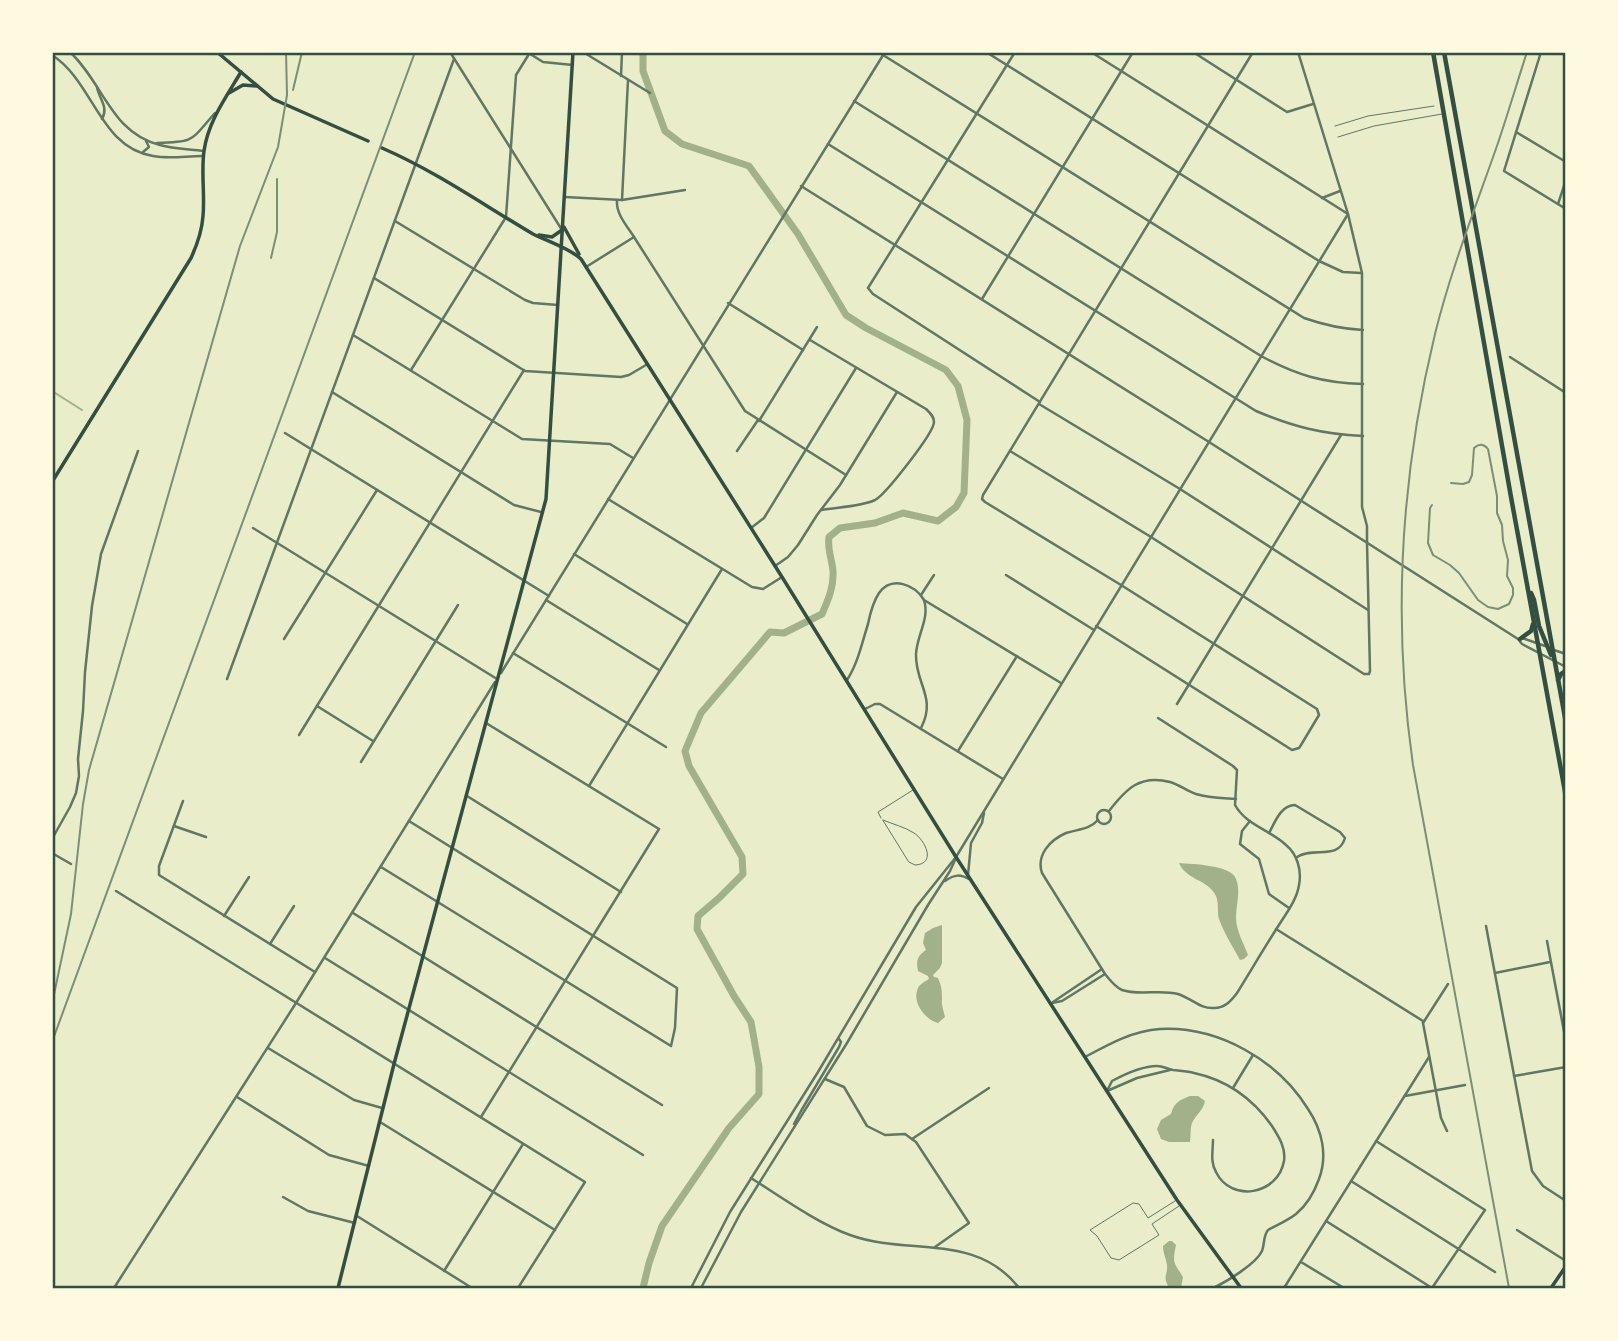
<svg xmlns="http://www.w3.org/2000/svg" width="1618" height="1341" font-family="'IBM Plex Sans',sans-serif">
<rect width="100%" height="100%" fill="#e9edc9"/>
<g fill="#a3b18a">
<path d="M1179 863C1192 864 1232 865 1236 879 1241 891 1236 905 1236 918 1236 930 1244 944 1248 955L1244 959 1240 960C1233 947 1224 933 1219 919 1217 912 1219 903 1216 896 1208 879 1187 881 1179 863Z"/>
<path d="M942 925V963L940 968 933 975 934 977 938 978C942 987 942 991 942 1000 941 1005 944 1011 945 1017L938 1023C926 1020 913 1004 917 991 918 985 924 982 929 979L928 976 918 971C916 961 917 956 926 950L923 943 925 933 933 928Z"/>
<path d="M1190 1096H1198L1205 1101C1203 1111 1196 1114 1192 1123 1190 1129 1191 1136 1190 1142H1169L1161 1139 1157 1129 1161 1120 1171 1114C1174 1103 1179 1100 1190 1096Z"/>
<path d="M1169 1241H1172L1176 1245C1172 1264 1174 1262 1183 1277L1181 1288H1169C1162 1275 1168 1276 1167 1265 1166 1258 1163 1253 1163 1246Z"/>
</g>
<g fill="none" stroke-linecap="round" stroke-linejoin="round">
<polyline stroke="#a3b18a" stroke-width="2" points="52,391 82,410"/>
<path stroke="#a3b18a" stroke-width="7" d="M643 1288 649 1263 662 1226 729 1128 759 1094V1067L751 1022 734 996 697 929 698 916 719 898 743 874 742 857 689 766 685 751 701 713 770 632 784 633 822 614C828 600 834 587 833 571 832 559 827 549 829 537L840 528 875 523 903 513 938 521 956 507 964 493 967 420 958 386 946 370 866 328 846 315 798 234 749 166 682 144 665 131 643 71V52"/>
<g stroke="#617663" stroke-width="1">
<polyline points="1335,126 1368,116 1434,106"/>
<polyline points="1338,137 1374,126 1442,114"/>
<polyline points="881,818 878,812 913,790"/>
<path d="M883 820C892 824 905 827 914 833 925 840 937 864 915 865L909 862Z"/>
<polyline points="1175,1201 1148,1218 1139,1204 1133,1203 1090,1230 1097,1236 1111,1258 1119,1260 1159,1235 1152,1224 1179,1206"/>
</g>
<g stroke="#617663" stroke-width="2.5">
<polyline points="450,52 562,230"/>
<polyline points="527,52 543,62 573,65"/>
<polyline points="583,52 650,93"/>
<polyline points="986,52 1319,261 1343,272 1361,273"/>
<polyline points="1015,52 868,288 873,294 1040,402"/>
<polyline points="1193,52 1287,112 1313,104"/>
<polyline points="1541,52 1504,171 1566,209"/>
<path d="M883 55 1304 318C1324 325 1342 329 1363 330"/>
<polyline points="621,76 622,52"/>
<path d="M854 101 1261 356C1296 375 1323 383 1363 384"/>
<polyline points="1516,132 1566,162"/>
<path d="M828 144 1256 411C1294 427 1322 434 1363 436"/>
<polyline points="565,197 622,200 685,190"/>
<polyline points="1322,198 1340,191"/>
<polyline points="622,200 628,80"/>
<path d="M617 201C616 214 627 226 634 237L745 411 846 475"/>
<polyline points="1558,204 1566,180"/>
<polyline points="395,221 525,300 533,303 558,305"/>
<polyline points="586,267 634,237"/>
<polyline points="374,278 525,371 621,377 629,375 646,365"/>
<polyline points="982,299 1133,52"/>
<polyline points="728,303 803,350"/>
<polyline points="353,335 522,439 610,444 633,458"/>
<path d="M810 340 926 409C930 413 934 416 934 422 934 433 885 495 875 500 860 507 837 507 821 510"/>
<polyline points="1510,357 1566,393"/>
<polyline points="411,370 506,217 516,75 529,54"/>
<polyline points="332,392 514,505 541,512"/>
<polyline points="1039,404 1180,489 1368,610"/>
<polyline points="759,421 817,327"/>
<polyline points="285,433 549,596"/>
<polyline points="737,451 758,420"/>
<polyline points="1010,451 1151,537 1364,674 1369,674 1370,671 1367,543 1367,526 1362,507 1362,273 1348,214 1091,52"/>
<polyline points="608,499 752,587 763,589 782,577"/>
<polyline points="253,528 497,679"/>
<polyline points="751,528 764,518 856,368"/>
<polyline points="574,554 687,624"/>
<polyline points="775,566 788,557 798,545 817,515 840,485 897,392"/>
<polyline points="1006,575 1094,630"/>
<polyline points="921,595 934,575"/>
<polyline points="546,600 659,670"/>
<polyline points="1096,626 1292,750 1299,748 1301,745 1319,715 1317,709 1121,585 985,502 982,499 983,495 1253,52"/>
<polyline points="284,639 377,490"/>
<polyline points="513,653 666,747"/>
<polyline points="227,679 454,59"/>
<path d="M847 680C858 663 862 643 868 624 870 614 873 602 879 593 892 575 915 585 924 600L1061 683"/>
<polyline points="1177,704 1341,435"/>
<polyline points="317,706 373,741"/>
<polyline points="865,709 875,704 880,704 1003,779"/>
<path d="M921 728C937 697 915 684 916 654 917 635 930 618 924 600"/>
<polyline points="299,735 524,370"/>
<polyline points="958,751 1017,656"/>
<polyline points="361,762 458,605"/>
<polyline points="589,786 722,569"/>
<polyline points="467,796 621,892"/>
<polyline points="183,801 159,866 159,875 315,972"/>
<circle cx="1104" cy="817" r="7"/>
<path d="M1109 811C1126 789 1140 774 1170 782 1180 785 1187 791 1196 794 1209 798 1223 798 1236 799"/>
<path d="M1098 820C1089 830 1078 829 1066 833 1050 840 1036 855 1042 873L1105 974C1110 980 1115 987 1122 990 1139 996 1160 989 1178 994 1191 998 1200 1009 1214 1008 1225 1008 1231 1001 1237 993 1250 972 1263 950 1277 928 1285 915 1297 900 1299 885 1302 870 1297 854 1286 845 1270 830 1246 825 1235 805L1237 770 1233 766 1158 718"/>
<polyline points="1250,821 1242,831 1240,844 1259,859 1269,894 1289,908"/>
<polyline points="174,826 206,837"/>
<path d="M1269 833C1275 822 1281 805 1295 805L1340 832 1345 838C1338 861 1314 846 1297 857"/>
<polyline points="52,839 70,807 76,793 79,776 78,759 83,711 85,672 92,606 101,554 138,451"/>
<polyline points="52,853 71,864"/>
<polyline points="381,867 671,1046 675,1028 677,988 409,821"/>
<polyline points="116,891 585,1182 518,1288"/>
<polyline points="353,913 662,1105"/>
<polyline points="224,916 249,877"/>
<polyline points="1486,926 1532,1171 1543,1186 1566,1201"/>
<polyline points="1276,929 1423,1021 1423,1023"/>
<polyline points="1547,941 1566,1042"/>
<polyline points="270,944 294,906"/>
<polyline points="325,958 643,1155"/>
<polyline points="1495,973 1550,962"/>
<polyline points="1053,1002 1102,969"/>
<polyline points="1052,1003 1062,1001 1105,974"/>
<polyline points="268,1048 354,1100 382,1108"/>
<path d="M1085 1057C1109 1044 1132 1031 1160 1029 1218 1026 1278 1060 1308 1109 1322 1130 1328 1155 1319 1179 1314 1193 1307 1205 1296 1214 1287 1221 1277 1225 1268 1230 1263 1236 1265 1243 1262 1251 1256 1264 1226 1282 1213 1288"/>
<polyline points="1514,1076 1566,1067"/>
<polyline points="825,1079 844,1087 867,1126 885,1135 905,1134 916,1142 969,1223 935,1247"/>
<polyline points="1233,1088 1253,1055"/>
<path d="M1107 1091 1112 1081C1125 1074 1142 1066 1157 1066 1163 1066 1167 1069 1173 1070 1180 1071 1187 1071 1194 1073 1227 1080 1253 1099 1272 1126 1279 1137 1286 1148 1284 1161 1278 1195 1231 1203 1216 1172 1210 1162 1213 1151 1213 1140"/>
<polyline points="1107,1091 1137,1078 1170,1070"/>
<polyline points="1405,1096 1465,1085"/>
<polyline points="237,1097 329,1155 369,1166"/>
<polyline points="481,1117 659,829 486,723"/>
<polyline points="380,1122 555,1230"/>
<polyline points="1447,1131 1441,1118 1423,1023 1448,984"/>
<polyline points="912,1139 989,1088"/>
<polyline points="1376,1141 1485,1210 1432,1288"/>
<path d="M751 1178C781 1197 817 1223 850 1235 908 1256 976 1232 1019 1288"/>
<polyline points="1351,1181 1495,1272"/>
<polyline points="283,1197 308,1211 355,1223"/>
<polyline points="357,1216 472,1288"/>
<polyline points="1326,1221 1432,1288"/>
<polyline points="1517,1230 1566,1261"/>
<polyline points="1301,1262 1344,1288"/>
<polyline points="444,1271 523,1144"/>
<polyline points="114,1288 296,1003"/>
<polyline points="1284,1288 1429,1057"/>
</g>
<g stroke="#617663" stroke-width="2.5">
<path d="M70 52C104 84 111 133 160 145 174 149 190 149 204 151"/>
<path d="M52 55C94 82 99 147 153 156 169 159 186 156 202 156"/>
<path d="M97 87C99 99 109 107 102 119"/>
<path d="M157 143C196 142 190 141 215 113"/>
<polyline points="143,152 149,147 146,141"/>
<polyline points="801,186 1209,442 1518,639 1522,644 1566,667"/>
<polyline points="1522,638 1545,646"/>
<polyline points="1554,650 1566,654"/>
<polyline points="501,673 885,52"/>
<polyline points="968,875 971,843 982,823 984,813"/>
<path d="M945 881C955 874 960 874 971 880"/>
<polyline points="296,1003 495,682"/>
<polyline points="794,1124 801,1111 839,1047 841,1042 839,1039"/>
<polyline points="691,1288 730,1212 818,1072 916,907 956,857 1348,214 1298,52"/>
<polyline points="701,1288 741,1212 847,1043 928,905 950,871 955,860"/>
</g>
<g stroke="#344e41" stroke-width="3.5">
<polyline points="229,93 243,85 257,86"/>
<path d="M52 482 191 258C197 245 202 231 203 216 205 195 201 172 204 151 208 122 226 97 241 72"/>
<polyline points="1551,1288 1566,1266"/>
</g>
<g stroke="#344e41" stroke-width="3.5">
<polyline points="217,52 273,99 368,141"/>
<path d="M382 148C437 172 482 204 533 234 547 241 571 249 581 259L782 577 956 857 1177 1200 1241 1288"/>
<polyline points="564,227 579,254"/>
<polyline points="539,235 552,237 562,230"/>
<polyline points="338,1288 394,1064 546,499 573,52"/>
</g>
<g stroke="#344e41" stroke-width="4.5">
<polyline points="1433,52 1511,497 1566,797"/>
<polyline points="1444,52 1566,723"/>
<polyline points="1531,593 1534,600 1539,626 1551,655"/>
<polyline points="1520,639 1531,631 1533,624"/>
<polyline points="1558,680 1561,674 1566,671"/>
</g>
<g stroke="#7c8e77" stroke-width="2">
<polyline points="293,90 302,52"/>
<polyline points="277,211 277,179"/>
<polyline points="271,258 277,232 277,201"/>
<path d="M1432 505 1430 508 1428 543 1433 555 1450 565 1459 573 1478 600 1488 607 1498 609 1509 604 1513 595V588L1507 576 1508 560 1503 541 1502 525 1497 513V496L1488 449C1484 444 1479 443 1474 448L1472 475 1469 482 1463 484 1451 483"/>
<polyline points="52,1004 71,914 83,804 89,770 240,246 278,147 287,95 286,52"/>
<polyline points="52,1042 415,52"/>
<path d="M1509 1288 1413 765C1392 619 1400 478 1435 334 1451 269 1476 206 1498 143 1508 113 1517 83 1527 52"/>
</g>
</g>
<rect width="1618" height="1341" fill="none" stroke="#fefae0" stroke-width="108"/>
<rect x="54" y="54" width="1510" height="1233" fill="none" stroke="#344e41" stroke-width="2.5"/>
</svg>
